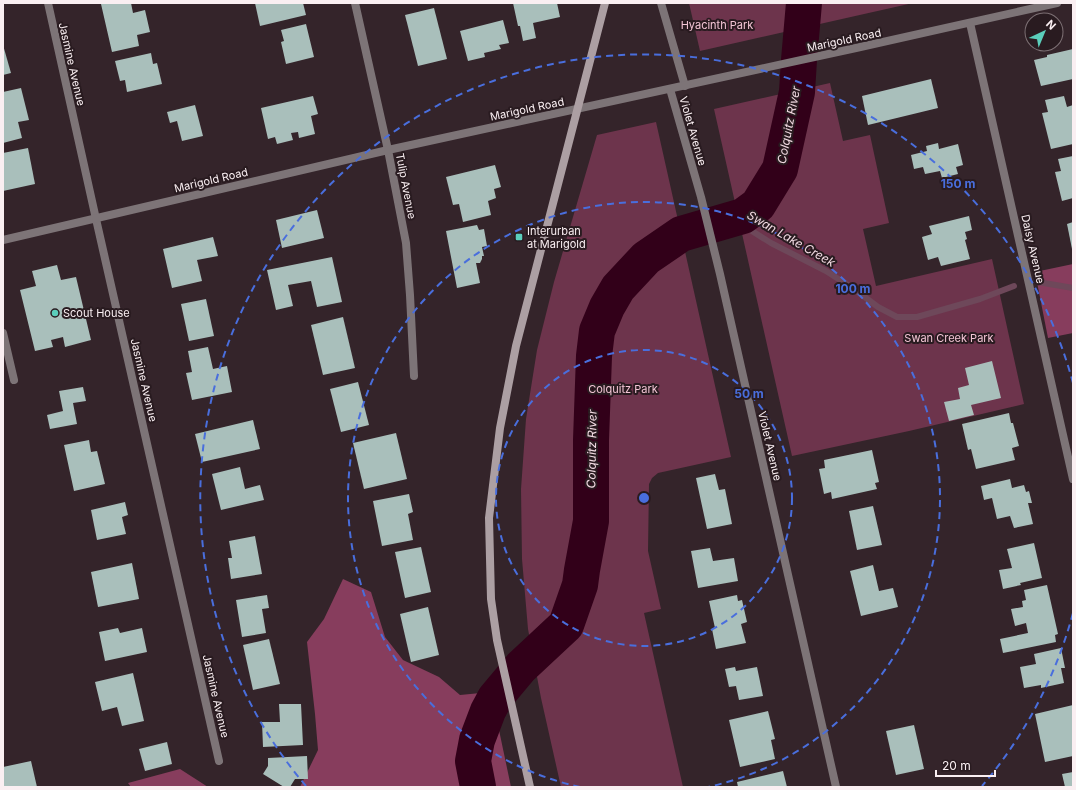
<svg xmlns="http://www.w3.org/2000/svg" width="1076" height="790" font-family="Inter,sans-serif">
<rect width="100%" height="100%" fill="#34242a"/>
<g fill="#6d344c">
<polygon points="689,3 913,3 700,51"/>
<polygon points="830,83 843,141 870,135 889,223 863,229 876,286 992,259 1024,404 909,431 792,456 714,109"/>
<polygon points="656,122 731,457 658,473 652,478 649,484 648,551 661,609 644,613 683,787 561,787 541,698 528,629 522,559 521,489 526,419 537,350 554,282 597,135"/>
</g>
<g fill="#873d5d">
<polygon points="1073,264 1073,333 1048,338 1035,272"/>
<polygon points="343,579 371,592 385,637 403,660 439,677 460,695 491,692 511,787 300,787 318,750 315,714 307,642 324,619"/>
<polygon points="180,769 208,787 131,787 128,783"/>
</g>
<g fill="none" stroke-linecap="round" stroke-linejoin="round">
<g stroke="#6e485a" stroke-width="6">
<polyline points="733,219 771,243 826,271 854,289 878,307 897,317 917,317 980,299 1014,286"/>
<polyline points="1038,282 1073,288"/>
</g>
<polyline stroke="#320019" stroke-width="36" points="478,787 473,761 477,740 488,711 495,698 521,667 566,625 580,585 582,570 591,521 591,440 594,356 597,331 607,307 618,288 646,258 681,234 743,216 758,205 780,169 797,92 799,60 804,3"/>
</g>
<g fill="#a9bfbb">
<polygon points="106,3 131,3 133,13 145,10 150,32 137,35 139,46 112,52 101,4"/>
<polygon points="255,3 303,3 306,15 260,26"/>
<polygon points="513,3 557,3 560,17 533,23 536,38 523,41 520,26 518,26"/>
<polygon points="434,8 447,59 418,66 405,15"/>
<polygon points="503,20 509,43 499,45 501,49 484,53 485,57 468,61 460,31"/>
<polygon points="306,24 314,57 286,64 281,42 284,41 281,30"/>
<polygon points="3,45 11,73 3,75"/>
<polygon points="1073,49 1073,79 1041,86 1034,60 1047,57 1047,55"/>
<polygon points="151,53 153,64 157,63 162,84 127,92 125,80 120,81 115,61"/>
<polygon points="931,79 938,108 868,125 862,96"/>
<polygon points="21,88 29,120 18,122 22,138 3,143 3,92"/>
<polygon points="313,96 318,114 311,116 315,134 299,138 298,132 291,133 293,140 277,144 275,137 268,139 261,108"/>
<polygon points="1064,96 1067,107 1073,105 1073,144 1051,149 1042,113 1048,112 1045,100"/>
<polygon points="195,105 203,136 182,141 177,121 170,123 167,112"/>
<polygon points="938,143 939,149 958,144 963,165 956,167 958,174 942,178 940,171 925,174 923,167 914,169 911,155 927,151 926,146"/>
<polygon points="28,148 35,184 3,191 3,153"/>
<polygon points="1073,156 1073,198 1062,201 1055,172 1061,171 1058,159"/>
<polygon points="495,165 501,187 494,189 496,198 488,201 491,215 463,222 459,204 453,205 446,177"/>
<polygon points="317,210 324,238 282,248 276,220"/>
<polygon points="969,216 972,230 965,232 967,239 965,240 970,259 941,266 938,257 928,260 922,237 932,234 929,226"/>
<polygon points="1073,222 1073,249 1072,249 1067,224"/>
<polygon points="477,225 479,230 484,229 487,246 482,247 484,256 482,256 482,259 480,263 476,263 480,283 457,288 446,231"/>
<polygon points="213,237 218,256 197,260 202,281 172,288 163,249"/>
<polygon points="332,257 342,302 317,307 311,281 288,285 293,306 276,310 267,270"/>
<polygon points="57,265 61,280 76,277 91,340 65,347 63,337 51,340 53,347 35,351 20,290 36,286 32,271"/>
<polygon points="206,299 214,336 189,341 181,304"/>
<polygon points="343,317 355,368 323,375 311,325"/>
<polygon points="208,347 213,369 227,366 232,392 192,400 186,373 192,372 188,351"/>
<polygon points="992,361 1001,398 971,405 974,415 949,421 944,402 960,399 958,388 969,385 965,368"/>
<polygon points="358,382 369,425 341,432 330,389"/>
<polygon points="83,387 86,401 73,403 77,424 50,429 47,415 63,411 59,391"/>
<polygon points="1009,413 1011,423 1013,423 1019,446 1012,448 1015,460 976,469 971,449 968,450 962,424"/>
<polygon points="253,420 260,449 202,462 195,434"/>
<polygon points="396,433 407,479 364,489 353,443"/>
<polygon points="89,440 91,452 97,451 105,484 74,491 64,445"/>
<polygon points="872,450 879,482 875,483 877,489 832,499 831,492 824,494 819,469 825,468 824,460"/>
<polygon points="240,467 245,489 260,485 264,500 221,510 212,474"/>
<polygon points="715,474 719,490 725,489 732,524 707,529 696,478"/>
<polygon points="1010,479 1012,488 1024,485 1026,492 1029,491 1032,503 1028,503 1033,524 1014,528 1010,516 997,519 992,498 984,500 981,486"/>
<polygon points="409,494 413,512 408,514 413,540 382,546 373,501"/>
<polygon points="125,502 128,515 122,517 126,534 97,540 91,510"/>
<polygon points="873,506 882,545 857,550 849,511"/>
<polygon points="255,536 262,574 231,579 228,558 232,558 229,541"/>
<polygon points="1034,543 1042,578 1020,583 1021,585 1003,589 999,570 1012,568 1007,549"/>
<polygon points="421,547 431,592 405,598 395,552"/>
<polygon points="710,548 713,561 734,558 738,581 698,588 691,551"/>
<polygon points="132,563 139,599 98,607 91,572"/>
<polygon points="873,565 879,591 893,588 898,607 861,616 850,571"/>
<polygon points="1047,585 1058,634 1055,635 1056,642 1003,653 1000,639 1028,633 1026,623 1015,626 1011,609 1023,607 1022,601 1026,600 1024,590"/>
<polygon points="267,595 269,608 262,609 266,633 242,637 236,600"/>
<polygon points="737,595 738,601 742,600 747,622 741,624 746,643 716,649 712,629 715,628 709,601"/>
<polygon points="428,607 439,655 411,662 400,614"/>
<polygon points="118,628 120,633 142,628 147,652 105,661 99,632"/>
<polygon points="269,639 280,684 253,690 243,645"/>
<polygon points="1061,648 1065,668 1061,668 1064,683 1041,688 1041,685 1024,688 1020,667 1036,664 1034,654"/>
<polygon points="735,667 736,671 757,667 763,696 739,700 736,686 729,687 725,669"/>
<polygon points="133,673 144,721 122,726 117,707 102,711 95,682"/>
<polygon points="279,704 301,704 303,745 263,747 262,722 280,722"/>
<polygon points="1073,705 1073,722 1072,723 1073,728 1073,756 1045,762 1035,714"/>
<polygon points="768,711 775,739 771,740 775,759 740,767 729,720"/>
<polygon points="914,725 924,769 896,775 886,731"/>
<polygon points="167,742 172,764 145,771 139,749"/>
<polygon points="307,756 308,779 295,779 290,787 284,787 263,774 268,766 268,758"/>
<polygon points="31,761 37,787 3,787 3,767"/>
<polygon points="783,771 787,787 738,787 737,782"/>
<polygon points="1073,772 1073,787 1065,787 1062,774"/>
</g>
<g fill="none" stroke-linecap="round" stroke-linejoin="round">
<polyline stroke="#7d7477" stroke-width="8" points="3,333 14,380"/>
<g stroke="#7d7477" stroke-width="8">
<polyline points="48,3 96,219 219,761"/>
<polyline points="355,3 388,150 406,243 410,295 414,376"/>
<polyline points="661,3 685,86"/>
<polyline points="970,23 1073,479"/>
<polyline points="670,89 701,197 720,274 836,787"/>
<polyline points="3,240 388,150 856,48 1057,3"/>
</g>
<polyline stroke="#ac9fa3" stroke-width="8" points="530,787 497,640 491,599 489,518 500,428 516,346 605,3"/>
</g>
<g fill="none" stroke="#496edd" stroke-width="2" stroke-dasharray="7 5">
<circle cx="644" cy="498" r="148"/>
<path d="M580 787A296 296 0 1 1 708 787"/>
<path d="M1073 613A444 444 0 0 1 982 786M306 786A444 444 0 1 1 1073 383"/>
</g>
<g fill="#5bcebb" stroke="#291b20" stroke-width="1.5">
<rect x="515" y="233" width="8" height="8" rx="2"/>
<circle cx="55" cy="313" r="4"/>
</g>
<g text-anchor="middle" stroke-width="4" stroke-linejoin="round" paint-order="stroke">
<g font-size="11" fill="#f3c5d5" stroke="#291b20">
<text x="717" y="29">Hyacinth Park</text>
<text x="949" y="342">Swan Creek Park</text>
<text x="623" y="393">Colquitz Park</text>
</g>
<g font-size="11" fill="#faeff2" stroke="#291b20">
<text transform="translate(844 40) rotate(-12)" y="4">Marigold Road</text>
<text transform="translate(72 64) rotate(77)" y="4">Jasmine Avenue</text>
<text transform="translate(527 109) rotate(-12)" y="4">Marigold Road</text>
<text transform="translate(693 131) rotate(74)" y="4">Violet Avenue</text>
<text transform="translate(211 180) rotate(-13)" y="4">Marigold Road</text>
<text transform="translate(406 186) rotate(79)" y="4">Tulip Avenue</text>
<text transform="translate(1033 249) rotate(77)" y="4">Daisy Avenue</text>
<text transform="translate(144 380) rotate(77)" y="4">Jasmine Avenue</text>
<text transform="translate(770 446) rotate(77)" y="4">Violet Avenue</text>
<text transform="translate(216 696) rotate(77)" y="4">Jasmine Avenue</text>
</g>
<g font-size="11" fill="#faeff2" stroke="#291b20" text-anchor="start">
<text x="527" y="235">Interurban<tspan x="527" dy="13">at Marigold</tspan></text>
<text x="63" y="317">Scout House</text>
</g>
<g font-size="12" font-style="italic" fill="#f1dae2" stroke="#291b20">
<text transform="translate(789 125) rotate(-79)" y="4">Colquitz River</text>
<text transform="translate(791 239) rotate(30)" y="4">Swan Lake Creek</text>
<text transform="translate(592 449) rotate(-89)" y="4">Colquitz River</text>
</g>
</g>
<circle cx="644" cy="498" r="6" fill="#496edd" stroke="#291b20" stroke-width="2"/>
<g font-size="12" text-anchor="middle" font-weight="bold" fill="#496edd" stroke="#291b20" stroke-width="4" stroke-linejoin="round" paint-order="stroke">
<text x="958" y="188">150 m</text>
<text x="853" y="293">100 m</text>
<text x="749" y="398">50 m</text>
</g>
<rect width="1076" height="790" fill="none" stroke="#faeff2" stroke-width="8"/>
<g transform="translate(1044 32) rotate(44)"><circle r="19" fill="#291b20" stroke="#7d7074"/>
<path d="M0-3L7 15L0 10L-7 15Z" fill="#5bcebb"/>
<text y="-6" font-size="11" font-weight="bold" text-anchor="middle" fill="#faeff2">N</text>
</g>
<path d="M936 770v6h59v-6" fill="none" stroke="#faeff2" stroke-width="2"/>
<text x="942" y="770" font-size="12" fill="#faeff2" stroke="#291b20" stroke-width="3" paint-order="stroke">20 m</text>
</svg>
